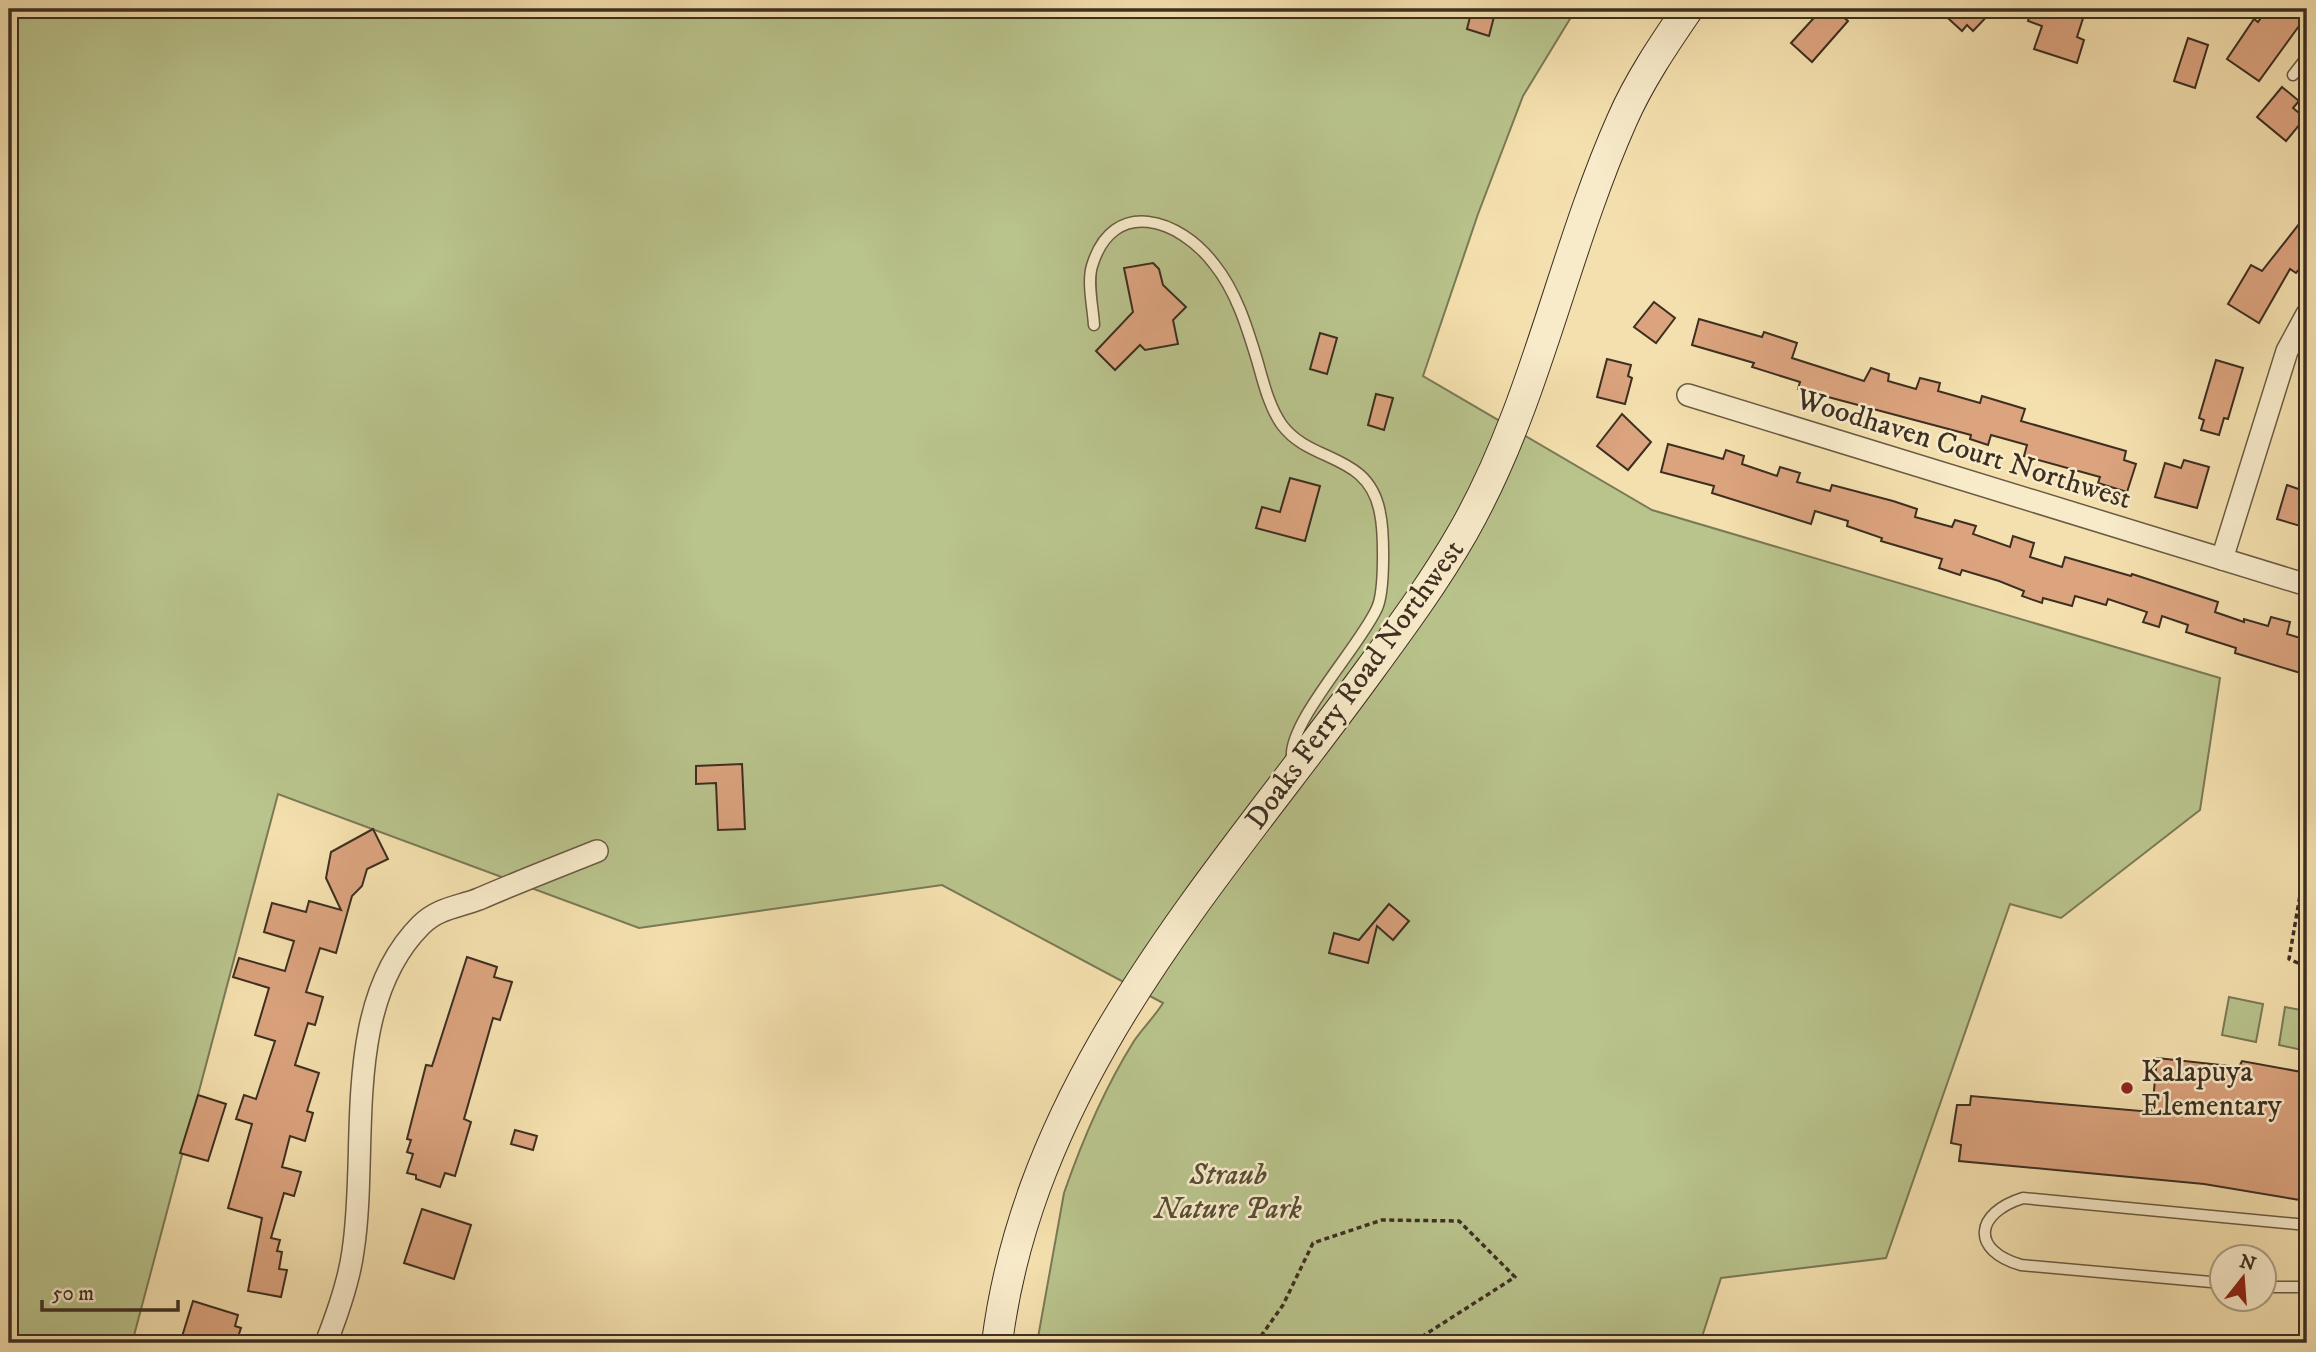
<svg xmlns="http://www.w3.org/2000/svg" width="2316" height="1352" font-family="'IM FELL DW Pica',serif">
<rect width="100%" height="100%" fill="#f4e0ae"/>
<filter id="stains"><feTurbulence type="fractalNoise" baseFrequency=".00286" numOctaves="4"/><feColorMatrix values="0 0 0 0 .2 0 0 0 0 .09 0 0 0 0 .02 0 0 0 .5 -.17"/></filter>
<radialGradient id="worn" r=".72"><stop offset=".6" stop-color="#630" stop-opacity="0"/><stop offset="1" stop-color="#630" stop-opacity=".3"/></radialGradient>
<g fill="#b9c38c" stroke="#7b7956" stroke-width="2">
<path d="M9 9H1576L1523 96 1478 214 1423 376 1652 510 2220 678 2200 810 2061 918 2010 904 1886 1258 1721 1278 1700 1343H1037L1064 1193C1082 1141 1104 1089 1134 1041 1143 1028 1155 1016 1163 1003L942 885 639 928 278 794 132 1343H9Z"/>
<polygon points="2229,997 2263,1004 2256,1042 2222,1035"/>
<polygon points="2285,1007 2307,1011 2307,1051 2279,1045"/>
</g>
<g fill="#dba37e" stroke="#3d2f21" stroke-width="2">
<polygon points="1472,9 1496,9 1489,36 1467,29"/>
<polygon points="1822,9 1834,9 1848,21 1812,62 1791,43"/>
<polygon points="1938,9 1994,9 1973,31 1967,25 1962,31"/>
<polygon points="2032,9 2086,9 2077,37 2084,40 2077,63 2034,49 2042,26 2028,21"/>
<polygon points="2267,9 2307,9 2307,15 2259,81 2227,59 2254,19 2258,22"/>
<polygon points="2188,38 2208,45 2195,88 2174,81"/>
<polygon points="2282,87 2299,101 2293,108 2305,118 2286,141 2257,117"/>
<polygon points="2307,214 2307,259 2296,273 2290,269 2259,323 2228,304 2251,265 2262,271"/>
<polygon points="1153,263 1159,269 1163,285 1186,307 1173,320 1178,344 1145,350 1140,345 1115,370 1096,351 1133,312 1124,268"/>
<polygon points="1654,302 1675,318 1656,343 1634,327"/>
<polygon points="1699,319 1762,337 1764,332 1797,343 1792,358 1864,381 1871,368 1889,374 1888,381 1916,389 1920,378 1940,383 1938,391 1980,403 1982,396 2025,409 2021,421 2126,451 2124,460 2136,464 2127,492 2098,483 2100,477 2024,456 2027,445 1991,435 1988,445 1970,439 1971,435 1798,389 1800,382 1752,367 1754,363 1692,345"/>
<polygon points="1320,333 1337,338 1327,374 1310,369"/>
<polygon points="1607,359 1631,365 1628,376 1632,378 1625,404 1597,397"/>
<polygon points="2216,360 2243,368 2228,419 2224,418 2219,435 2201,430 2204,420 2199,418"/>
<polygon points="1376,394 1393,398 1384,430 1368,425"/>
<polygon points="1622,414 1651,442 1628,470 1597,446"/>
<polygon points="1668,444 1723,459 1726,450 1744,456 1742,464 1777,476 1780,467 1800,473 1797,482 1830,491 1832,485 1893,501 1917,509 1915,517 1952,527 1955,520 1976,526 1973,534 2010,547 2013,536 2034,543 2030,557 2062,567 2065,557 2131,576 2132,574 2218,602 2215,612 2244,622 2244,619 2268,626 2271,617 2290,622 2287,634 2307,640 2307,675 2235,653 2236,648 2186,632 2188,625 2162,616 2159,627 2143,622 2147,612 2108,599 2106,605 2075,596 2072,606 2043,598 2042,603 2022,596 2024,591 1999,581 1962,570 1960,575 1939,568 1942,559 1881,541 1882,538 1847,526 1848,521 1815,511 1811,524 1712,493 1714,486 1661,472"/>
<polygon points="2184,460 2209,467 2197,508 2155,497 2165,463 2181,468"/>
<polygon points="1290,478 1320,486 1305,541 1256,528 1262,507 1280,512"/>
<polygon points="2287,485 2307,492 2307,528 2277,519"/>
<polygon points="742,764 745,829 718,830 716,783 696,784 696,766"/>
<polygon points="373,829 388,859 367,869 362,886 352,896 336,953 320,948 306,992 323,997 315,1025 308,1023 295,1065 319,1073 307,1111 313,1113 305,1141 290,1136 282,1167 301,1172 294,1196 284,1193 271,1238 280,1240 277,1251 282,1252 279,1269 287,1270 281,1297 248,1291 262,1218 228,1208 252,1124 236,1119 244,1095 256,1099 275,1041 255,1035 269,988 233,977 239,958 285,971 294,941 264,932 272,903 306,912 309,901 341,910 326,878 331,852"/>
<polygon points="1389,904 1409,921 1393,940 1377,926 1368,963 1329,953 1334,933 1359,940"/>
<polygon points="467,957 497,967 494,977 512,982 500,1020 493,1018 464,1119 471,1122 455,1176 445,1173 440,1187 416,1179 416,1175 407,1173 413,1154 407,1152 411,1140 407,1139 426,1065 432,1066"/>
<polygon points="2157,1058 2239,1067 2242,1061 2307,1073 2306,1201 2204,1184 1959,1161 1961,1145 1951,1143 1957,1105 1970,1105 1971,1096 2152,1112"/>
<polygon points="198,1095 226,1104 208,1161 180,1153"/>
<polygon points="515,1130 537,1136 533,1150 511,1144"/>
<polygon points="422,1209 471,1225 454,1279 404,1263"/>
<polygon points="193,1301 238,1315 235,1326 241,1328 236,1343 180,1343"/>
</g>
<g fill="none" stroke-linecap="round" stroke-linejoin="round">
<defs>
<g id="service">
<polyline points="2293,75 2307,57"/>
<path d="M1094 325C1093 308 1087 282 1092 266 1113 196 1180 219 1214 264 1236 291 1247 327 1257 360 1263 381 1269 407 1282 425 1311 464 1369 452 1380 513 1384 532 1385 591 1377 608 1361 645 1287 723 1292 759"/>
<path d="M2222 1283 2021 1265C1970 1250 1975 1213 2023 1198L2307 1225"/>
<polyline points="2264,1287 2307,1287"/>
</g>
<g id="minor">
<polyline points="1688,395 2307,585"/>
<polyline points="2222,559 2287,351 2307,314"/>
<path d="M326 1343C337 1315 349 1282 353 1251 369 1149 340 1006 421 925 438 908 458 907 479 899 518 882 557 867 597 851"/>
</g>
<path id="secondary" d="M997 1343C1031 1075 1217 880 1369 671 1402 626 1435 581 1463 532 1536 404 1562 255 1622 120 1639 81 1664 44 1688 9"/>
</defs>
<use href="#service" stroke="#6b5b44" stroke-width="13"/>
<use href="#minor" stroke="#6b5b44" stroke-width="24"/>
<use href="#secondary" stroke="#3d2f21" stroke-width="32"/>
<g stroke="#3d2f21" stroke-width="3.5" stroke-dasharray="5 3.5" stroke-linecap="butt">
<polyline points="2307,855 2289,959 2307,967"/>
<polyline points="1256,1343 1283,1305 1313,1243 1382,1220 1459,1221 1515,1277 1412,1343"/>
</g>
<use href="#service" stroke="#f8ebca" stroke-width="10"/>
<use href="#minor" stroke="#f8ebca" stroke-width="21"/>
<use href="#secondary" stroke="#f8ebca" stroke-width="30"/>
</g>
<circle fill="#8f2418" stroke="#f8ebca" stroke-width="2.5" cx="2127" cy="1088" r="7"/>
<g text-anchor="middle" stroke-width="5" stroke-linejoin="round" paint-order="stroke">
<g font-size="30" fill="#3d2f21" stroke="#f8ebca">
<text transform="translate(1964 448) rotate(17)" y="10">Woodhaven Court Northwest</text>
<text transform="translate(1354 684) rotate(-54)" y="10">Doaks Ferry Road Northwest</text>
</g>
<g font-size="30" fill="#3d2f21" stroke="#f8ebca" text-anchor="start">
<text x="2141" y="1081">Kalapuya<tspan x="2141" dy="34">Elementary</tspan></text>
</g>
<g font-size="30" font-style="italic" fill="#564d36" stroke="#f8ebca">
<text x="1228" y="1184">Straub<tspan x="1228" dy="34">Nature Park</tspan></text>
</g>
</g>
<rect width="2316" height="1352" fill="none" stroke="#f4e0ae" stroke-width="35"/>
<rect x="10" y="10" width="2295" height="1331" fill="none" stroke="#3d2f21" stroke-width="3.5"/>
<rect x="18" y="18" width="2281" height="1317" fill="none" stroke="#3d2f21" stroke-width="2"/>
<g transform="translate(2243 1278) rotate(17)"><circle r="33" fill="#f8ebca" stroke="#ada086" stroke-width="2"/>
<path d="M0-5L12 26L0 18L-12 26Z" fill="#8f2418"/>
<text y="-10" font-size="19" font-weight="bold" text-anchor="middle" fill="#3d2f21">N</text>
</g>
<path d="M42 1300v10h136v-10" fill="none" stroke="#3d2f21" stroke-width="3.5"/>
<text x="52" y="1300" font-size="21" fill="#3d2f21" stroke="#f8ebca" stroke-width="5" paint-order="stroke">50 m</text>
<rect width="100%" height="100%" filter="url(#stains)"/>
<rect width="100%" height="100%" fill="url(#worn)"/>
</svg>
